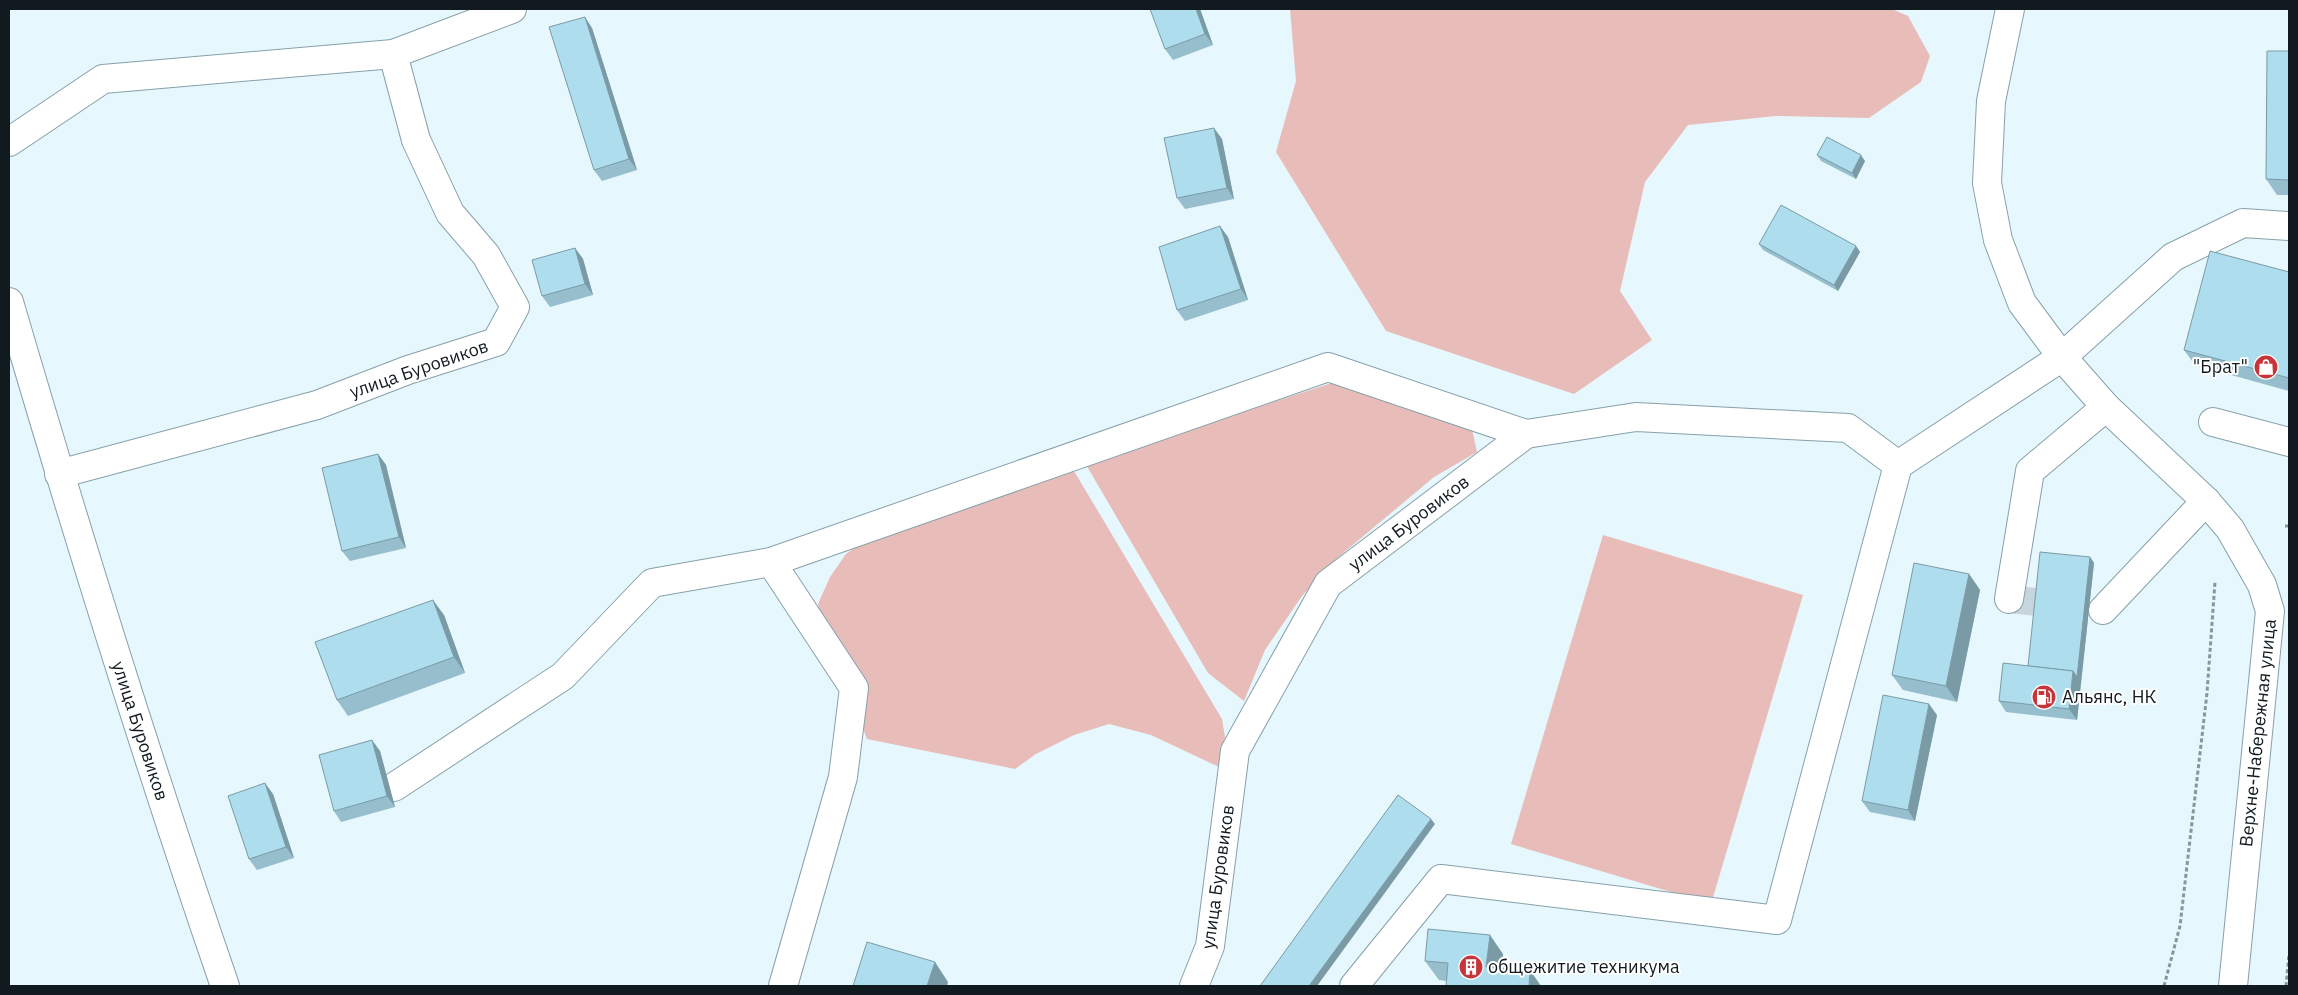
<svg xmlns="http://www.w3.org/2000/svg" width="2298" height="995" font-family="'IBM Plex Sans',sans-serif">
<rect width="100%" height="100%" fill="#e6f7fd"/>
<g fill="#e8bdb9">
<polygon points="1290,9 1892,9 1908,16 1930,56 1921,82 1869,118 1776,116 1688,125 1645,182 1620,291 1652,340 1574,394 1386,331 1276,152 1296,81"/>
<polygon points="1335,382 1471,425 1477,452 1434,477 1342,554 1302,596 1265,650 1244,701 1208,673 1085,463"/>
<polygon points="1071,466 1222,719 1225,737 1219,767 1151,735 1109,724 1074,735 1036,754 1015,769 867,739 822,622 818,604 830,577 846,554 869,537"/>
<polygon points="1603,535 1803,595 1711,904 1511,844"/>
</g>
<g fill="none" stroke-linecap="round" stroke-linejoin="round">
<polyline stroke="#c6d6dc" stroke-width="28" stroke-dasharray="28 14" stroke-linecap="butt" points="2009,599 2072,606"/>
<defs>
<g id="minor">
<polyline points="2010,9 1991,101 1987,183 1998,240 2022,303 2062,357 2106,407 2206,501 2230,529 2262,585 2270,611 2233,986"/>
<polyline points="9,142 103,79 393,54 512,9"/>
<path d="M9 302C76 531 147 760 225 986"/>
<polyline points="2213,422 2289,442"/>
<polyline points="59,474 317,405 408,370 496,342 515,307 486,255 450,213 416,140 393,54"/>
<polyline points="771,562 854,688 843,777 783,986"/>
<polyline points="2009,599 2030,471 2106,407"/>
<polyline points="2103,610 2206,501"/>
<polyline points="394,787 563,676 652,583 771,562 1328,367 1526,434"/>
<polyline points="1194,986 1210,946 1235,751 1328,584 1526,434 1636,417 1848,428 1898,465"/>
<polyline points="1354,986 1441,879 1777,920 1898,465 2062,357 2173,257 2243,223 2289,226"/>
</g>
</defs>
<use href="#minor" stroke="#86a1aa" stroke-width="30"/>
<g stroke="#88969b" stroke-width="3" stroke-dasharray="4 2.5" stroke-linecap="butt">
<polyline points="2285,526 2289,526"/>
<polyline points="2164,986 2180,926 2207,693 2215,582"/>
<polyline points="2286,986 2289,954"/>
</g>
<use href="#minor" stroke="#fff" stroke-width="28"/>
</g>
<g fill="#96becc">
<polygon points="1200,9 1213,45 1173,60 1165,49"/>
<polygon points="592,28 637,170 602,181 594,170"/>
<polygon points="2289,51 2289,195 2277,195 2266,179"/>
<polygon points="1222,139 1234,199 1185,209 1177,198"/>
<polygon points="1817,155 1865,161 1856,179 1821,161"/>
<polygon points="1228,237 1248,300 1185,321 1177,310"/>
<polygon points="1759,244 1856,246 1860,252 1838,291 1763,250"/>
<polygon points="575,248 583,259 593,295 550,307 542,296"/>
<polygon points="2289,272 2289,391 2195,365 2184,350"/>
<polygon points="378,454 386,465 406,548 350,561 342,551"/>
<polygon points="2090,557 2094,563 2077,720 2006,712 1999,701 2028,666"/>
<polygon points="1969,574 1980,590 1957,702 1903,690 1892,675"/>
<polygon points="444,615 465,673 348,716 337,700"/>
<polygon points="1937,715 1915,821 1870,812 1862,801"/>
<polygon points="380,751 395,807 341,822 334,811"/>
<polygon points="273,794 294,858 257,870 249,859"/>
<polygon points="1503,954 1502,968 1446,981 1439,980 1425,961"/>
</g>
<g fill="#7a9ba6">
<polygon points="1196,9 1200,9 1213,45 1205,34"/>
<polygon points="585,17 592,28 637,170 629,159"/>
<polygon points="1214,128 1222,139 1234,199 1227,188"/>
<polygon points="1861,155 1865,161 1856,179 1852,173"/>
<polygon points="1220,226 1228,237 1248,300 1241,289"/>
<polygon points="1856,246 1860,252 1838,291 1834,285"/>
<polygon points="575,248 583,259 593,295 585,284"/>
<polygon points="378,454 386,465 406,548 399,537"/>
<polygon points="2090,557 2094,563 2077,720 2069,709 2073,671"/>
<polygon points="1969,574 1980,590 1957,702 1946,686"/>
<polygon points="433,600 444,615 465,673 454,657"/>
<polygon points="1929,704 1937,715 1915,821 1908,810"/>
<polygon points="372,740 380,751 395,807 387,796"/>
<polygon points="265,783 273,794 294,858 286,847"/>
<polygon points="1431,819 1435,824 1317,986 1309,986"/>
<polygon points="1490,935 1503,954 1500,986 1486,967"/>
<polygon points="935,962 948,982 947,986 927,986"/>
<polygon points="1530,970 1541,986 1529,986"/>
</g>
<g fill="#aedded" stroke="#7a9ba6">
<polygon points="1150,9 1196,9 1205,34 1165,49"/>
<polygon points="585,17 629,159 594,170 549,27"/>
<polygon points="2267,51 2289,51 2289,180 2266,179"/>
<polygon points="1214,128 1227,188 1177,198 1164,138"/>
<polygon points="1827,137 1861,155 1852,173 1817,155"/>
<polygon points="1781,205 1856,246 1834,285 1759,244"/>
<polygon points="1220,226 1241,289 1177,310 1159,247"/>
<polygon points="575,248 585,284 542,296 532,260"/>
<polygon points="2210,251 2289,272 2289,378 2184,350"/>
<polygon points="378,454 399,537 342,551 322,468"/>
<polygon points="2040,552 2090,557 2077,677 2073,671 2028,666"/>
<polygon points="1914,563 1969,574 1946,686 1892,675"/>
<polygon points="433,600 454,657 337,700 315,642"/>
<polygon points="2003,663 2073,671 2069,709 1999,701"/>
<polygon points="1883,695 1929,704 1908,810 1862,801"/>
<polygon points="372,740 387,796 334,811 319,755"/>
<polygon points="265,783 286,847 249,859 228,796"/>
<polygon points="1398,795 1431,819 1309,986 1260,986"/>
<polygon points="1428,929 1490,935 1486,967 1530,970 1529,986 1446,986 1448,963 1425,961"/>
<polygon points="867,942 935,962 927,986 853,986"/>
</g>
<defs>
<symbol id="shop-disc" viewBox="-11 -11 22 22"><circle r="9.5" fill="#c5353a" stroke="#fff"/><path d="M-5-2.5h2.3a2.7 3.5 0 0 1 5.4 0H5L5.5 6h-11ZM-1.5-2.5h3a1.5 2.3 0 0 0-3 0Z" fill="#fff"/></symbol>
<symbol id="fuel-disc" viewBox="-11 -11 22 22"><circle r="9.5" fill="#c5353a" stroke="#fff"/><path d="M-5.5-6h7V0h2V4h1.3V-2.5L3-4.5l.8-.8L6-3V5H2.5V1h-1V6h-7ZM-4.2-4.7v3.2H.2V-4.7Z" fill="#fff"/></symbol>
<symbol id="building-disc" viewBox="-11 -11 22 22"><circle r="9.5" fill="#c5353a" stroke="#fff"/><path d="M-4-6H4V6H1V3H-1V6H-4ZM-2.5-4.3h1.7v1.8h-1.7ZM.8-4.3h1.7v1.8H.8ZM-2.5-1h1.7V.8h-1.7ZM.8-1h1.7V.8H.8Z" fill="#fff"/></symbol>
</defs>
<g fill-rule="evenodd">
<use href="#shop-disc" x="2252" y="353" width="28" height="28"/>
<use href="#fuel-disc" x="2030" y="683" width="28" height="28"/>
<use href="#building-disc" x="1457" y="953" width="28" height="28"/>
</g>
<g text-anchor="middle" stroke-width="4" stroke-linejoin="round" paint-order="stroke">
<g font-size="18" fill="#111b1f" stroke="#fff" text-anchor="start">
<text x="2248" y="373" text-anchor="end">"Брат"</text>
<text x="2062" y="703">Альянс, НК</text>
<text x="1488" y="973">общежитие техникума</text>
</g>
<g font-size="18" fill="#111b1f" stroke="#fff">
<text transform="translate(419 369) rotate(-19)" y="6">улица Буровиков</text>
<text transform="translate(1409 523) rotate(-37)" y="6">улица Буровиков</text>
<text transform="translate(140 731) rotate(72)" y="6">улица Буровиков</text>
<text transform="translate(2258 733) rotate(-84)" y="6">Верхне-Набережная улица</text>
<text transform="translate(1218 877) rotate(-82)" y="6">улица Буровиков</text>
</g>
</g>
<rect width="2298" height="995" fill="none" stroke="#111b1f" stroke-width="20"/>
</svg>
